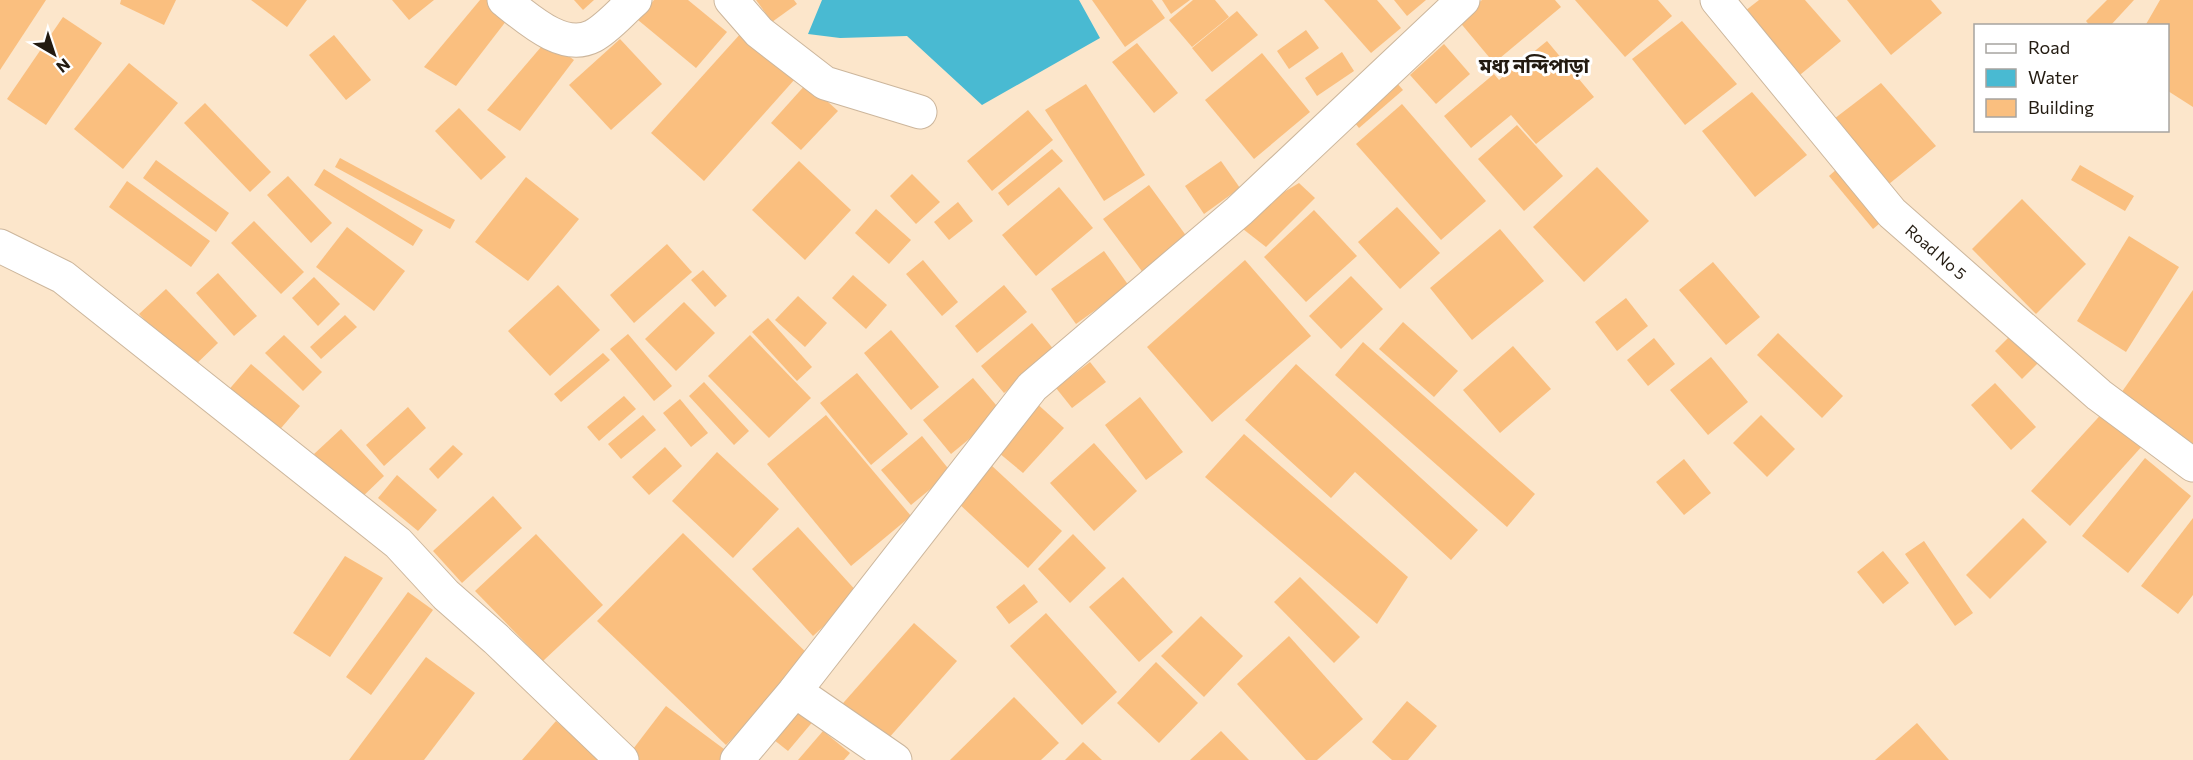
<svg xmlns="http://www.w3.org/2000/svg" width="2193" height="760" font-family="Commissioner,'Noto Sans Bengali',sans-serif">
<rect width="100%" height="100%" fill="#fce6cb"/>
<polygon fill="#49bad2" points="822,0 1079,0 1100,38 982,105 907,36 840,38 808,34"/>
<g fill="#fabf7f">
<polygon points="0,0 46,0 0,70"/>
<polygon points="121,0 176,0 164,25 120,4"/>
<polygon points="251,0 307,0 287,27"/>
<polygon points="392,0 434,0 409,20"/>
<polygon points="480,0 488,0 510,16 456,86 424,67"/>
<polygon points="574,0 594,0 583,10"/>
<polygon points="654,0 688,0 727,32 696,68 638,20"/>
<polygon points="756,0 794,0 797,4 772,22"/>
<polygon points="1092,0 1152,0 1165,18 1125,47"/>
<polygon points="1162,0 1190,0 1171,14"/>
<polygon points="1193,0 1215,0 1229,17 1192,47 1169,20"/>
<polygon points="1324,0 1377,0 1401,28 1371,53"/>
<polygon points="1394,0 1426,0 1407,16"/>
<polygon points="1482,0 1555,0 1561,7 1494,63 1458,20"/>
<polygon points="1575,0 1658,0 1672,16 1625,57"/>
<polygon points="1759,0 1805,0 1841,41 1789,84 1736,18"/>
<polygon points="1847,0 1931,0 1942,13 1891,55"/>
<polygon points="2107,0 2134,0 2110,26 2090,26 2086,21"/>
<polygon points="2160,0 2193,0 2193,107 2168,91 2168,26 2145,26"/>
<polygon points="1237,11 1258,35 1212,72 1192,48"/>
<polygon points="63,17 102,43 46,125 7,99"/>
<polygon points="1682,21 1737,84 1685,125 1632,59"/>
<polygon points="1306,30 1319,48 1289,69 1277,51"/>
<polygon points="742,32 795,79 704,181 651,133"/>
<polygon points="334,35 371,80 346,100 309,55"/>
<polygon points="620,39 662,84 611,130 569,85"/>
<polygon points="547,40 574,60 520,131 487,110"/>
<polygon points="1547,41 1594,97 1536,144 1511,115 1471,148 1444,116 1494,74 1499,80"/>
<polygon points="1137,43 1178,93 1154,113 1112,62"/>
<polygon points="1444,44 1470,74 1436,104 1410,75"/>
<polygon points="1342,52 1354,71 1317,96 1305,78"/>
<polygon points="1262,53 1310,112 1254,159 1205,100"/>
<polygon points="129,63 178,103 123,169 74,129"/>
<polygon points="1389,74 1403,90 1359,128 1346,112"/>
<polygon points="807,83 838,111 801,150 771,123"/>
<polygon points="1881,83 1936,146 1884,188 1830,122"/>
<polygon points="1086,84 1145,175 1104,201 1045,110"/>
<polygon points="1752,92 1807,155 1755,197 1702,131"/>
<polygon points="205,103 271,172 250,192 184,123"/>
<polygon points="1402,104 1486,201 1441,240 1356,144"/>
<polygon points="459,108 506,157 481,180 435,131"/>
<polygon points="1028,110 1053,140 992,191 967,161"/>
<polygon points="1517,125 1563,176 1524,211 1478,159"/>
<polygon points="1052,149 1063,161 1008,206 998,193"/>
<polygon points="340,158 455,220 450,229 335,167"/>
<polygon points="156,160 229,213 216,232 143,178"/>
<polygon points="799,161 851,210 805,260 752,210"/>
<polygon points="1221,161 1240,188 1204,214 1185,186"/>
<polygon points="1846,161 1892,213 1873,229 1829,176"/>
<polygon points="2080,165 2134,196 2125,211 2071,180"/>
<polygon points="1597,167 1649,221 1584,282 1533,227"/>
<polygon points="324,169 423,230 413,246 314,185"/>
<polygon points="912,174 940,202 916,224 890,196"/>
<polygon points="288,176 332,223 311,243 267,195"/>
<polygon points="526,177 579,219 528,281 475,242"/>
<polygon points="127,181 210,241 191,267 109,207"/>
<polygon points="1299,183 1315,198 1266,247 1234,222"/>
<polygon points="1149,185 1190,241 1144,274 1103,219"/>
<polygon points="1059,187 1093,228 1036,276 1002,235"/>
<polygon points="2022,199 2086,264 2036,314 1972,249"/>
<polygon points="958,202 973,221 949,240 934,222"/>
<polygon points="1397,207 1440,253 1400,289 1358,242"/>
<polygon points="876,209 911,240 889,264 855,233"/>
<polygon points="1314,210 1357,256 1306,302 1264,257"/>
<polygon points="254,221 304,272 281,294 231,243"/>
<polygon points="347,227 405,271 374,311 316,267"/>
<polygon points="1500,229 1544,281 1472,340 1430,288"/>
<polygon points="2129,236 2179,267 2126,352 2077,321"/>
<polygon points="667,244 692,272 634,323 610,295"/>
<polygon points="1104,251 1129,286 1076,324 1051,289"/>
<polygon points="923,260 958,302 942,316 906,274"/>
<polygon points="1245,260 1311,336 1212,422 1147,347"/>
<polygon points="1713,262 1760,317 1726,345 1679,290"/>
<polygon points="703,270 727,296 715,307 691,280"/>
<polygon points="218,273 257,316 234,336 196,293"/>
<polygon points="853,275 887,305 866,329 832,298"/>
<polygon points="1351,276 1383,309 1341,349 1309,316"/>
<polygon points="314,277 340,304 318,326 292,298"/>
<polygon points="558,285 600,330 550,376 508,331"/>
<polygon points="1004,285 1027,312 977,353 955,326"/>
<polygon points="166,289 218,343 191,369 139,314"/>
<polygon points="2193,290 2193,447 2119,396"/>
<polygon points="798,296 827,323 805,347 775,320"/>
<polygon points="1626,298 1648,326 1617,351 1595,322"/>
<polygon points="684,302 715,333 676,371 645,339"/>
<polygon points="345,315 357,327 321,359 310,347"/>
<polygon points="768,318 812,367 797,381 752,332"/>
<polygon points="1403,322 1458,371 1434,397 1379,349"/>
<polygon points="1032,323 1055,351 1004,393 981,366"/>
<polygon points="891,330 939,387 911,410 864,353"/>
<polygon points="1778,333 1843,396 1822,418 1757,355"/>
<polygon points="628,334 672,386 654,401 610,349"/>
<polygon points="2012,334 2040,361 2022,379 1995,351"/>
<polygon points="284,335 322,372 303,391 265,353"/>
<polygon points="750,335 811,398 769,438 708,376"/>
<polygon points="1654,338 1675,364 1648,386 1627,360"/>
<polygon points="1363,342 1535,494 1507,527 1335,375"/>
<polygon points="1513,346 1551,389 1500,433 1463,390"/>
<polygon points="603,353 610,360 561,402 554,394"/>
<polygon points="1711,357 1748,402 1708,435 1670,390"/>
<polygon points="1090,362 1106,382 1072,408 1056,388"/>
<polygon points="251,364 300,406 276,434 226,393"/>
<polygon points="1296,364 1478,530 1451,560 1355,472 1331,498 1245,420"/>
<polygon points="857,373 908,434 871,465 820,403"/>
<polygon points="973,378 1002,412 951,454 923,420"/>
<polygon points="704,382 749,431 734,445 689,396"/>
<polygon points="1995,383 2036,427 2011,450 1971,405"/>
<polygon points="624,396 636,409 599,441 587,427"/>
<polygon points="1140,397 1183,452 1146,480 1105,425"/>
<polygon points="680,399 708,433 691,447 663,413"/>
<polygon points="1034,401 1064,428 1023,473 993,448"/>
<polygon points="408,407 426,428 384,466 366,445"/>
<polygon points="2106,409 2144,444 2070,526 2031,491"/>
<polygon points="643,415 656,430 621,459 608,444"/>
<polygon points="826,415 911,516 851,566 767,464"/>
<polygon points="1761,415 1795,449 1767,477 1733,443"/>
<polygon points="341,429 384,476 358,501 314,454"/>
<polygon points="1244,434 1408,577 1377,624 1205,477"/>
<polygon points="922,436 951,472 911,505 881,470"/>
<polygon points="1094,443 1137,491 1094,531 1050,483"/>
<polygon points="453,445 463,454 438,479 429,469"/>
<polygon points="665,447 682,466 649,495 632,477"/>
<polygon points="717,452 779,509 733,558 672,501"/>
<polygon points="2145,458 2191,496 2128,573 2082,536"/>
<polygon points="1684,459 1711,493 1684,515 1656,482"/>
<polygon points="991,465 1062,531 1028,568 957,502"/>
<polygon points="397,475 437,510 418,531 378,498"/>
<polygon points="493,496 522,528 462,583 433,551"/>
<polygon points="2023,518 2047,542 1990,599 1966,575"/>
<polygon points="2193,518 2193,595 2178,614 2141,586"/>
<polygon points="798,527 859,594 813,636 752,569"/>
<polygon points="683,533 811,657 726,745 597,621"/>
<polygon points="536,534 603,605 543,661 475,591"/>
<polygon points="1073,534 1106,568 1070,603 1038,569"/>
<polygon points="1924,541 1973,613 1955,626 1905,554"/>
<polygon points="1883,551 1909,583 1883,604 1857,572"/>
<polygon points="345,556 383,578 330,657 293,633"/>
<polygon points="1123,577 1173,632 1139,662 1089,607"/>
<polygon points="1300,577 1360,637 1334,663 1274,602"/>
<polygon points="1024,584 1038,602 1009,624 996,607"/>
<polygon points="408,592 433,610 371,695 346,677"/>
<polygon points="1046,613 1117,692 1082,725 1010,646"/>
<polygon points="1201,616 1243,656 1204,697 1161,656"/>
<polygon points="914,623 957,661 880,748 837,710"/>
<polygon points="1289,636 1363,719 1317,760 1306,760 1237,684"/>
<polygon points="426,657 475,693 424,760 349,760"/>
<polygon points="1156,662 1198,703 1159,743 1117,703"/>
<polygon points="1014,697 1059,743 1041,760 950,760"/>
<polygon points="791,700 815,719 788,751 764,732"/>
<polygon points="1407,701 1437,726 1408,760 1392,760 1372,742"/>
<polygon points="666,706 728,752 722,760 639,760 630,753"/>
<polygon points="556,721 602,760 522,760"/>
<polygon points="1917,723 1949,760 1875,760"/>
<polygon points="823,731 850,753 844,760 798,760"/>
<polygon points="1221,731 1249,760 1190,760"/>
<polygon points="1083,742 1102,760 1065,760"/>
</g>
<g fill="none" stroke-linecap="round" stroke-linejoin="round">
<defs>
<g id="street">
<path d="M504 0C527 18 563 52 593 36 608 28 622 11 635 0"/>
<polyline points="731,0 759,32 825,83 920,112"/>
<polyline points="1717,0 1892,213 2099,395 2193,465"/>
<polyline points="0,246 63,277 398,543 446,595 496,639 622,760"/>
<polyline points="795,691 895,760"/>
</g>
<polyline id="secondary" points="737,760 795,691 1032,387 1239,211 1463,0"/>
</defs>
<use href="#street" stroke="#ccb69c" stroke-width="35"/>
<use href="#secondary" stroke="#ccb69c" stroke-width="35"/>
<use href="#street" stroke="#fff" stroke-width="33"/>
<use href="#secondary" stroke="#fff" stroke-width="33"/>
</g>
<g text-anchor="middle" stroke-width="6" stroke-linejoin="round" paint-order="stroke">
<g font-size="16" fill="#231b11" stroke="#fff">
<text transform="translate(1936 252) rotate(41)" y="6">Road No 5</text>
</g>
<g font-size="20" font-weight="bold" fill="#231b11" stroke="#fff">
<text x="1534" y="73">মধ্য নন্দিপাড়া</text>
</g>
</g>
<rect x="1974" y="24" width="195" height="108" fill="#ffffff" stroke="#a7a4a0" stroke-width="1.5"/>
<rect x="1986" y="44" width="30" height="9" fill="#ffffff" stroke="#a7a4a0" stroke-width="1.5"/>
<text x="2028" y="54" font-size="18" fill="#231b11">Road</text>
<rect x="1986" y="69" width="30" height="18" fill="#49bad2" stroke="#a7a4a0" stroke-width="1.5"/>
<text x="2028" y="84" font-size="18" fill="#231b11">Water</text>
<rect x="1986" y="99" width="30" height="18" fill="#fabf7f" stroke="#a7a4a0" stroke-width="1.5"/>
<text x="2028" y="114" font-size="18" fill="#231b11">Building</text>
<g transform="translate(54 54) rotate(141)" stroke="#ffffff" stroke-width="4.5" paint-order="stroke">
<path d="M0-4.5L10 22L0 15L-10 22Z" fill="#231b11"/>
<text y="-9" font-size="16" font-weight="bold" text-anchor="middle" fill="#231b11">N</text>
</g>
</svg>
